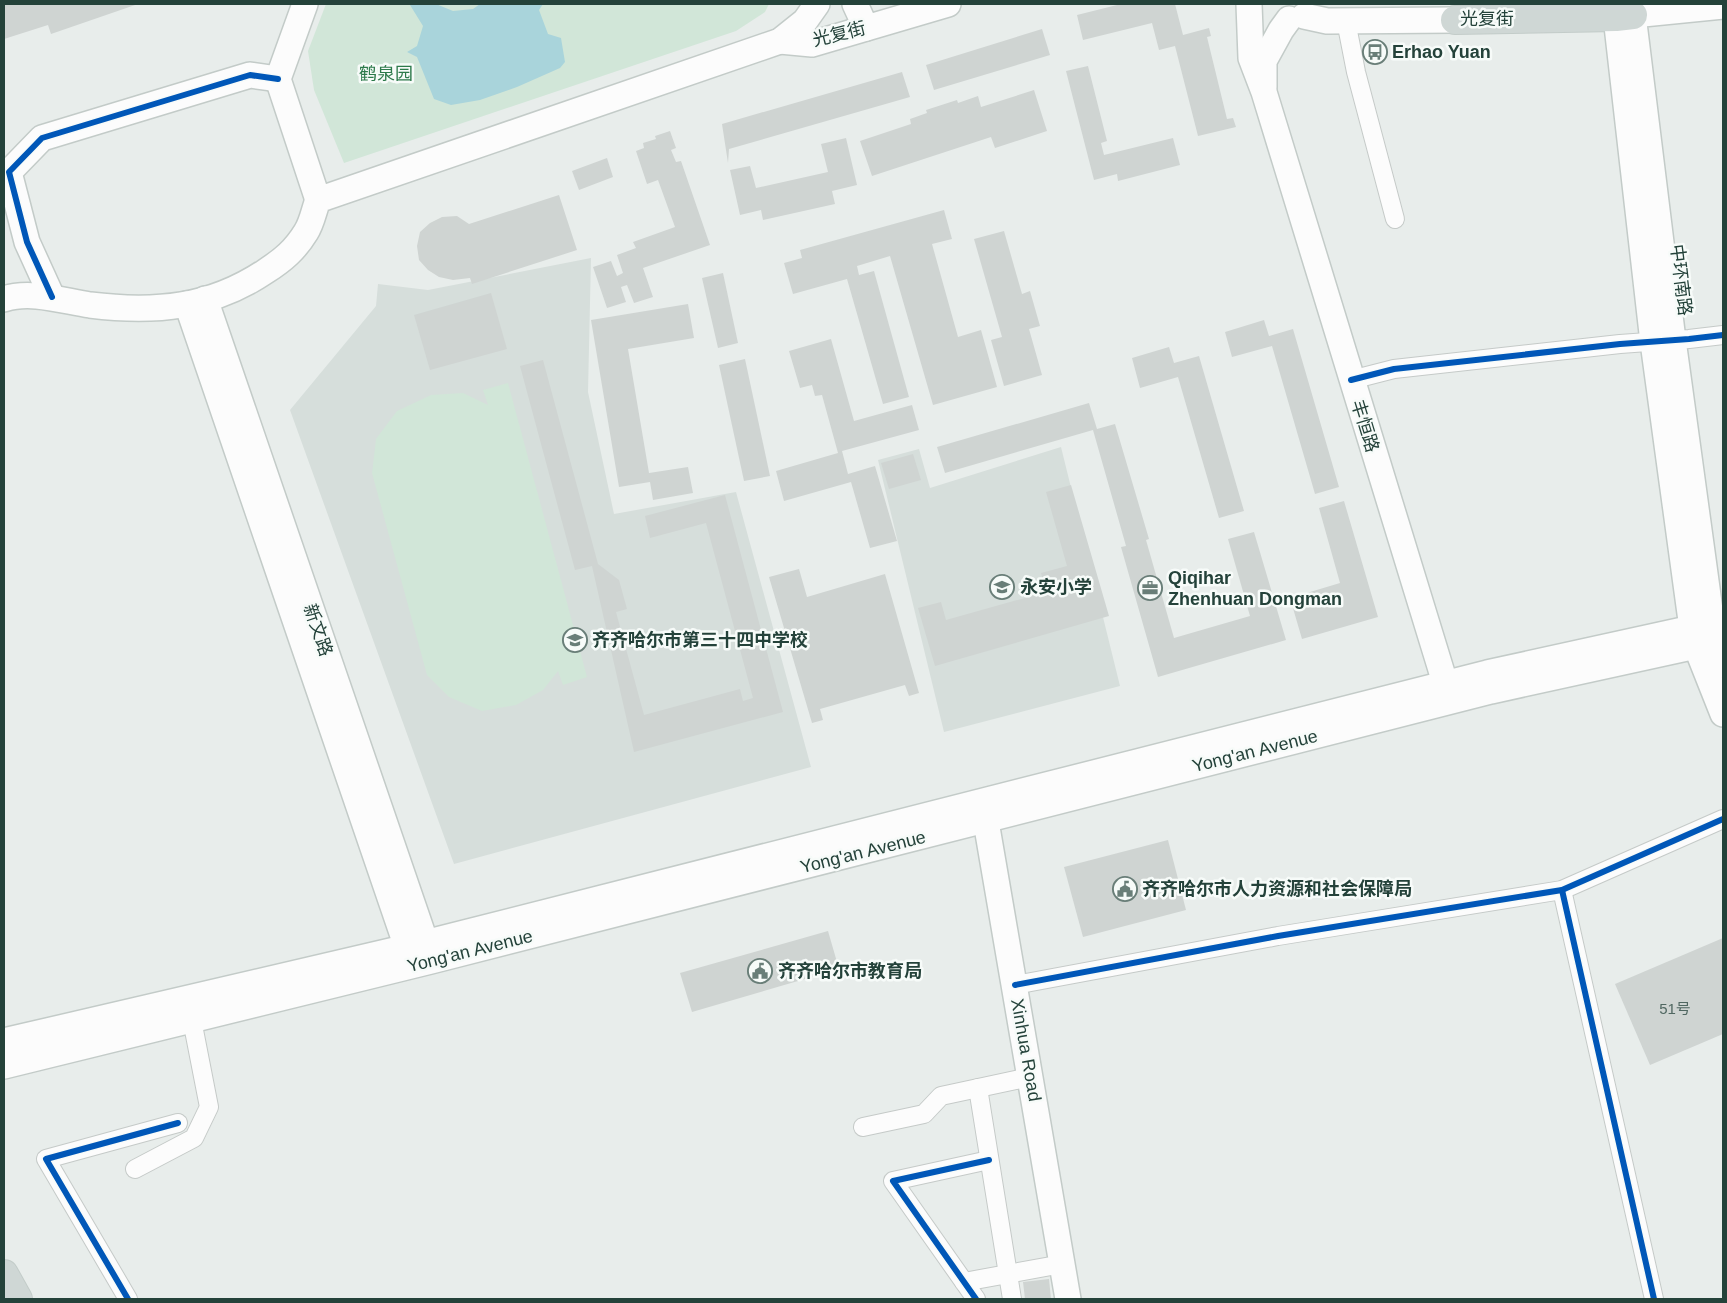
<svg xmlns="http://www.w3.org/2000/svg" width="1727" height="1303" font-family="Arial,'Noto Sans SC',sans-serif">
<rect width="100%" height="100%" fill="#e8edeb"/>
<g fill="#d6dedb">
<polygon points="591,258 588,392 614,514 736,492 811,767 454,864 290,410 376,306 378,284 428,290"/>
<polygon points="1061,447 1120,686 944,732 878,460 919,449 930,488"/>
</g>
<g fill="#d1e6d8">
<polygon points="326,4 769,4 765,12 736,31 344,163 314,90 308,51"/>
<polygon points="508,383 587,677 563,685 558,671 543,690 516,705 482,711 449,697 427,675 372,473 376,439 397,411 431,395 463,393 488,405 483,390"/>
</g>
<polygon fill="#a9d4db" points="413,4 436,4 453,11 473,9 480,4 543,4 539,10 548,34 561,38 565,62 560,68 517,87 480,100 451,105 434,99 417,57 407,52 417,46 423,26 410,5"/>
<g fill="#cfd4d2">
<polygon points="4,4 138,4 51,34 48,25 4,39"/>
<polygon points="1121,4 1175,4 1183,35 1209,28 1211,36 1207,37 1227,119 1233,118 1236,127 1198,136 1175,46 1159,50 1152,23 1083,40 1077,15"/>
<polygon points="1042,29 1050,55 934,90 926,65"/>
<polygon points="1088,66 1107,141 1101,143 1104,155 1173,138 1180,165 1118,181 1117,174 1094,180 1066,71"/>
<polygon points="902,72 910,97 729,149 728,163 722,124"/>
<polygon points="1034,90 1047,131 995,148 991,137 872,176 860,141 911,124 910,119 927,113 926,110 957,100 958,103 978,96 981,107"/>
<polygon points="670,131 676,148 671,150 676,162 681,161 710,245 643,268 653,297 634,303 627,285 621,287 626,302 607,308 593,267 611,261 617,276 623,273 617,255 636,248 633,242 675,227 658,180 647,184 636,151 644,148 643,143 656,139 655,136"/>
<polygon points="846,138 857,185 832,191 835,204 763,220 761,210 740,215 730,170 750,166 756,188 828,172 821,144"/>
<polygon points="607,158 613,177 579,190 572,171"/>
<polygon points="559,195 577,250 472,284 470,278 453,280 439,277 428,270 419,260 417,246 420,232 430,223 442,217 457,216 469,224"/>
<polygon points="944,210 952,239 932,244 958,337 981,330 997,387 933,405 890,256 857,266 859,275 874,271 909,397 883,404 847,279 793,294 784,263 802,258 800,250"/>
<polygon points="1004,231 1022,294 1030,291 1040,326 1029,329 1042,375 1004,386 991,340 1002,337 974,239"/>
<polygon points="723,273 738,343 718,348 702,278"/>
<polygon points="491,293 507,349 430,370 414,315"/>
<polygon points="688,304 694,338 628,349 649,473 688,467 693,493 653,500 650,482 619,487 591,320"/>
<polygon points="1264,320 1269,336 1293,329 1339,487 1315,494 1272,346 1232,357 1225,332"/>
<polygon points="831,339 854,421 912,405 919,430 842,451 848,474 875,466 897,541 870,548 851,482 784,501 776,471 838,453 822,395 815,396 812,385 800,388 789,351"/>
<polygon points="1169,347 1174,363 1199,356 1244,511 1219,518 1178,377 1140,388 1132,358"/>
<polygon points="745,359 770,476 744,481 719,365"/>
<polygon points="543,360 598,564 619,580 627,609 616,612 644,715 740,689 743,701 753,698 706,523 650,538 645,516 725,495 783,712 634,752 592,566 575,570 520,366"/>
<polygon points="1089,403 1097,429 1115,424 1149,539 1146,540 1174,638 1250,616 1228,539 1254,532 1286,640 1158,677 1121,547 1126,546 1093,430 945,473 937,447"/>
<polygon points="913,454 921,480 889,489 881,463"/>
<polygon points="1071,485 1109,616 935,666 918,608 941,602 946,620 1046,592 1041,573 1067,566 1046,492"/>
<polygon points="1344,501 1378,617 1302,639 1290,598 1340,583 1319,508"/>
<polygon points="799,569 807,597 885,574 919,693 909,696 905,685 820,709 823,720 812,723 769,577"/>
<polygon points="1168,840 1186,910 1083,937 1064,867"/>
<polygon points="828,931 839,969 692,1012 680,973"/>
<polygon points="1723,938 1723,1034 1650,1065 1615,984"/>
<polygon points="1049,1279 1051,1299 1025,1299 1023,1282"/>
</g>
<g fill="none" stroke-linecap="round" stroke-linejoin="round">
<defs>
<g id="street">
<polyline points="1346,21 1356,72 1395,219"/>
<polyline points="1351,380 1394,369 1620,344 1689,339 1723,335"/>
<polyline points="1562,890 1654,1299"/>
<polyline points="1015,985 1278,936 1562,890 1723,819"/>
<polyline points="978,1088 1012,1299"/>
<polyline points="863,1127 924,1114 941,1096 1030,1077"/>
<polyline points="135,1169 194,1138 209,1107 192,1020"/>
<polyline points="964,1282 1062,1264"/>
<polyline points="128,1299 46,1159 178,1123"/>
<polyline points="976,1299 893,1181 989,1160"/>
</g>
<g id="secondary">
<polyline points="305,4 278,79 318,200"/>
<polyline points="855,4 866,28"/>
<polyline points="1249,4 1251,58 1264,92 1450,699"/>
<polyline points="1723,6 1633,15 1673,340 1712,625 1715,643 1723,665"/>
<polyline points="1304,16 1327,21 1455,20"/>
<polyline points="1616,17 1653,342 1692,628 1696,646 1723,714"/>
<polyline points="780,41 812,44 948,4"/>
<polyline points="1264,87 1264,61 1281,30 1289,19"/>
<polyline points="52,297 27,242 9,172 42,138 250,75 278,79"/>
<path d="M4 299C31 290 63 301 90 305 155 313 211 308 266 271 283 260 295 250 306 232 312 223 314 210 318 200L780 41 805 21 817 4"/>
<polyline points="205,299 431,958"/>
<polyline points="187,304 412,962"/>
<polyline points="983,804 1068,1299"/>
<polyline points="4,1041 425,943 1487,673 1692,628 1723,623"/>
<polyline points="4,1066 431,961 1491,691 1696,646 1723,642"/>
</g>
<g id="primary">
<polyline points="1455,20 1616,17 1633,15"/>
<polyline points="4,1274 18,1299"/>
</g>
</defs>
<use href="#street" stroke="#c5cac8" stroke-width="20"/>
<use href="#secondary" stroke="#c3cbc8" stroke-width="28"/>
<use href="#primary" stroke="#c3ccc9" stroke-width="30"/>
<use href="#street" stroke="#fcfcfc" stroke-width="18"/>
<use href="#secondary" stroke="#fcfcfc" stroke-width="25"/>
<use href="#primary" stroke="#cfd7d5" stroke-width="28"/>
<defs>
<g id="cycleway">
<polyline points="52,297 27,242 9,172 42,138 250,75 278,79"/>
<polyline points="1351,380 1394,369 1620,344 1689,339 1723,335"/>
<polyline points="1562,890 1654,1299"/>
<polyline points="1015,985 1278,936 1562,890 1723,819"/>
<polyline points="128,1299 46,1159 178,1123"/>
<polyline points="976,1299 893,1181 989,1160"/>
</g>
</defs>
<use href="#cycleway" stroke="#f7fbf9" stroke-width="9"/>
<use href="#cycleway" stroke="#0057b8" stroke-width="6"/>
</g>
<defs>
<symbol id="bus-ring" viewBox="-11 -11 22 22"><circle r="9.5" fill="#f7fbf9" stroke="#697e78" stroke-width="1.5"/><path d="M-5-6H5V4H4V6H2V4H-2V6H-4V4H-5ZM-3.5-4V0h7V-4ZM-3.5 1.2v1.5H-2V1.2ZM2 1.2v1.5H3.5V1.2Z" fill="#697e78"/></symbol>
<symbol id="school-ring" viewBox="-11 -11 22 22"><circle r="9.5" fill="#f7fbf9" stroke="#697e78" stroke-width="1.5"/><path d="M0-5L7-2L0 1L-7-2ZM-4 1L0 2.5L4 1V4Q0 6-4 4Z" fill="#697e78"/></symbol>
<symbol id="office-ring" viewBox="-11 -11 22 22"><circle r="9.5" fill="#f7fbf9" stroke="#697e78" stroke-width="1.5"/><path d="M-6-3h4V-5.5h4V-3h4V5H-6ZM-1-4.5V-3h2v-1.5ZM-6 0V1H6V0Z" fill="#697e78"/></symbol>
<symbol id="civic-ring" viewBox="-11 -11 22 22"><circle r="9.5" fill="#f7fbf9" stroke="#697e78" stroke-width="1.5"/><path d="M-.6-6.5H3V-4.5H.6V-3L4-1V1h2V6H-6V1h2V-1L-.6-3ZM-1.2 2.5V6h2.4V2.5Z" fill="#697e78"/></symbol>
</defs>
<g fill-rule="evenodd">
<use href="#bus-ring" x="1361" y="38" width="28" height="28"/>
<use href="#school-ring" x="988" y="573" width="28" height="28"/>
<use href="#office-ring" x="1136" y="574" width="28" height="28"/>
<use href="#school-ring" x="561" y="626" width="28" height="28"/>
<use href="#civic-ring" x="1111" y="875" width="28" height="28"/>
<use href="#civic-ring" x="746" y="957" width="28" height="28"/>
</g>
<g text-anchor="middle" stroke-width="5" stroke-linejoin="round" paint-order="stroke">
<g font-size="15" fill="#506761">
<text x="1675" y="1014">51号</text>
</g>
<g font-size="18" fill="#24423a" stroke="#f7fbf9">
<text x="1487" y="25">光复街</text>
<text transform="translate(839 34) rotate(-14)" y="6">光复街</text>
<text transform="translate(1681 280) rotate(83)" y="6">中环南路</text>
<text transform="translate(1365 426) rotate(73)" y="6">丰恒路</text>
<text transform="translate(318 630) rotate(71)" y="6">新文路</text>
<text transform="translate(1255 751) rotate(-14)" y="6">Yong'an Avenue</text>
<text transform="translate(863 852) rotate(-14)" y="6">Yong'an Avenue</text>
<text transform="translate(470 951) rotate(-14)" y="6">Yong'an Avenue</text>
<text transform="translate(1026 1050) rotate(80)" y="6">Xinhua Road</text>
</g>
<g font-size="18" font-weight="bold" fill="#24423a" stroke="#f7fbf9" text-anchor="start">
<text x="1392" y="58">Erhao Yuan</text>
<text x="1168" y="584">Qiqihar<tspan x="1168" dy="21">Zhenhuan Dongman</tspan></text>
<text x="1020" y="593">永安小学</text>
<text x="592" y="646">齐齐哈尔市第三十四中学校</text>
<text x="1142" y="895">齐齐哈尔市人力资源和社会保障局</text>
<text x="778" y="977">齐齐哈尔市教育局</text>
</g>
<g font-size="18" fill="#2d7a4b" stroke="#f7fbf9">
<text x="386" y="80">鹤泉园</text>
</g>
</g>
<rect width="1727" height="1303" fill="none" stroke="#24423a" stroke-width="10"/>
</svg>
